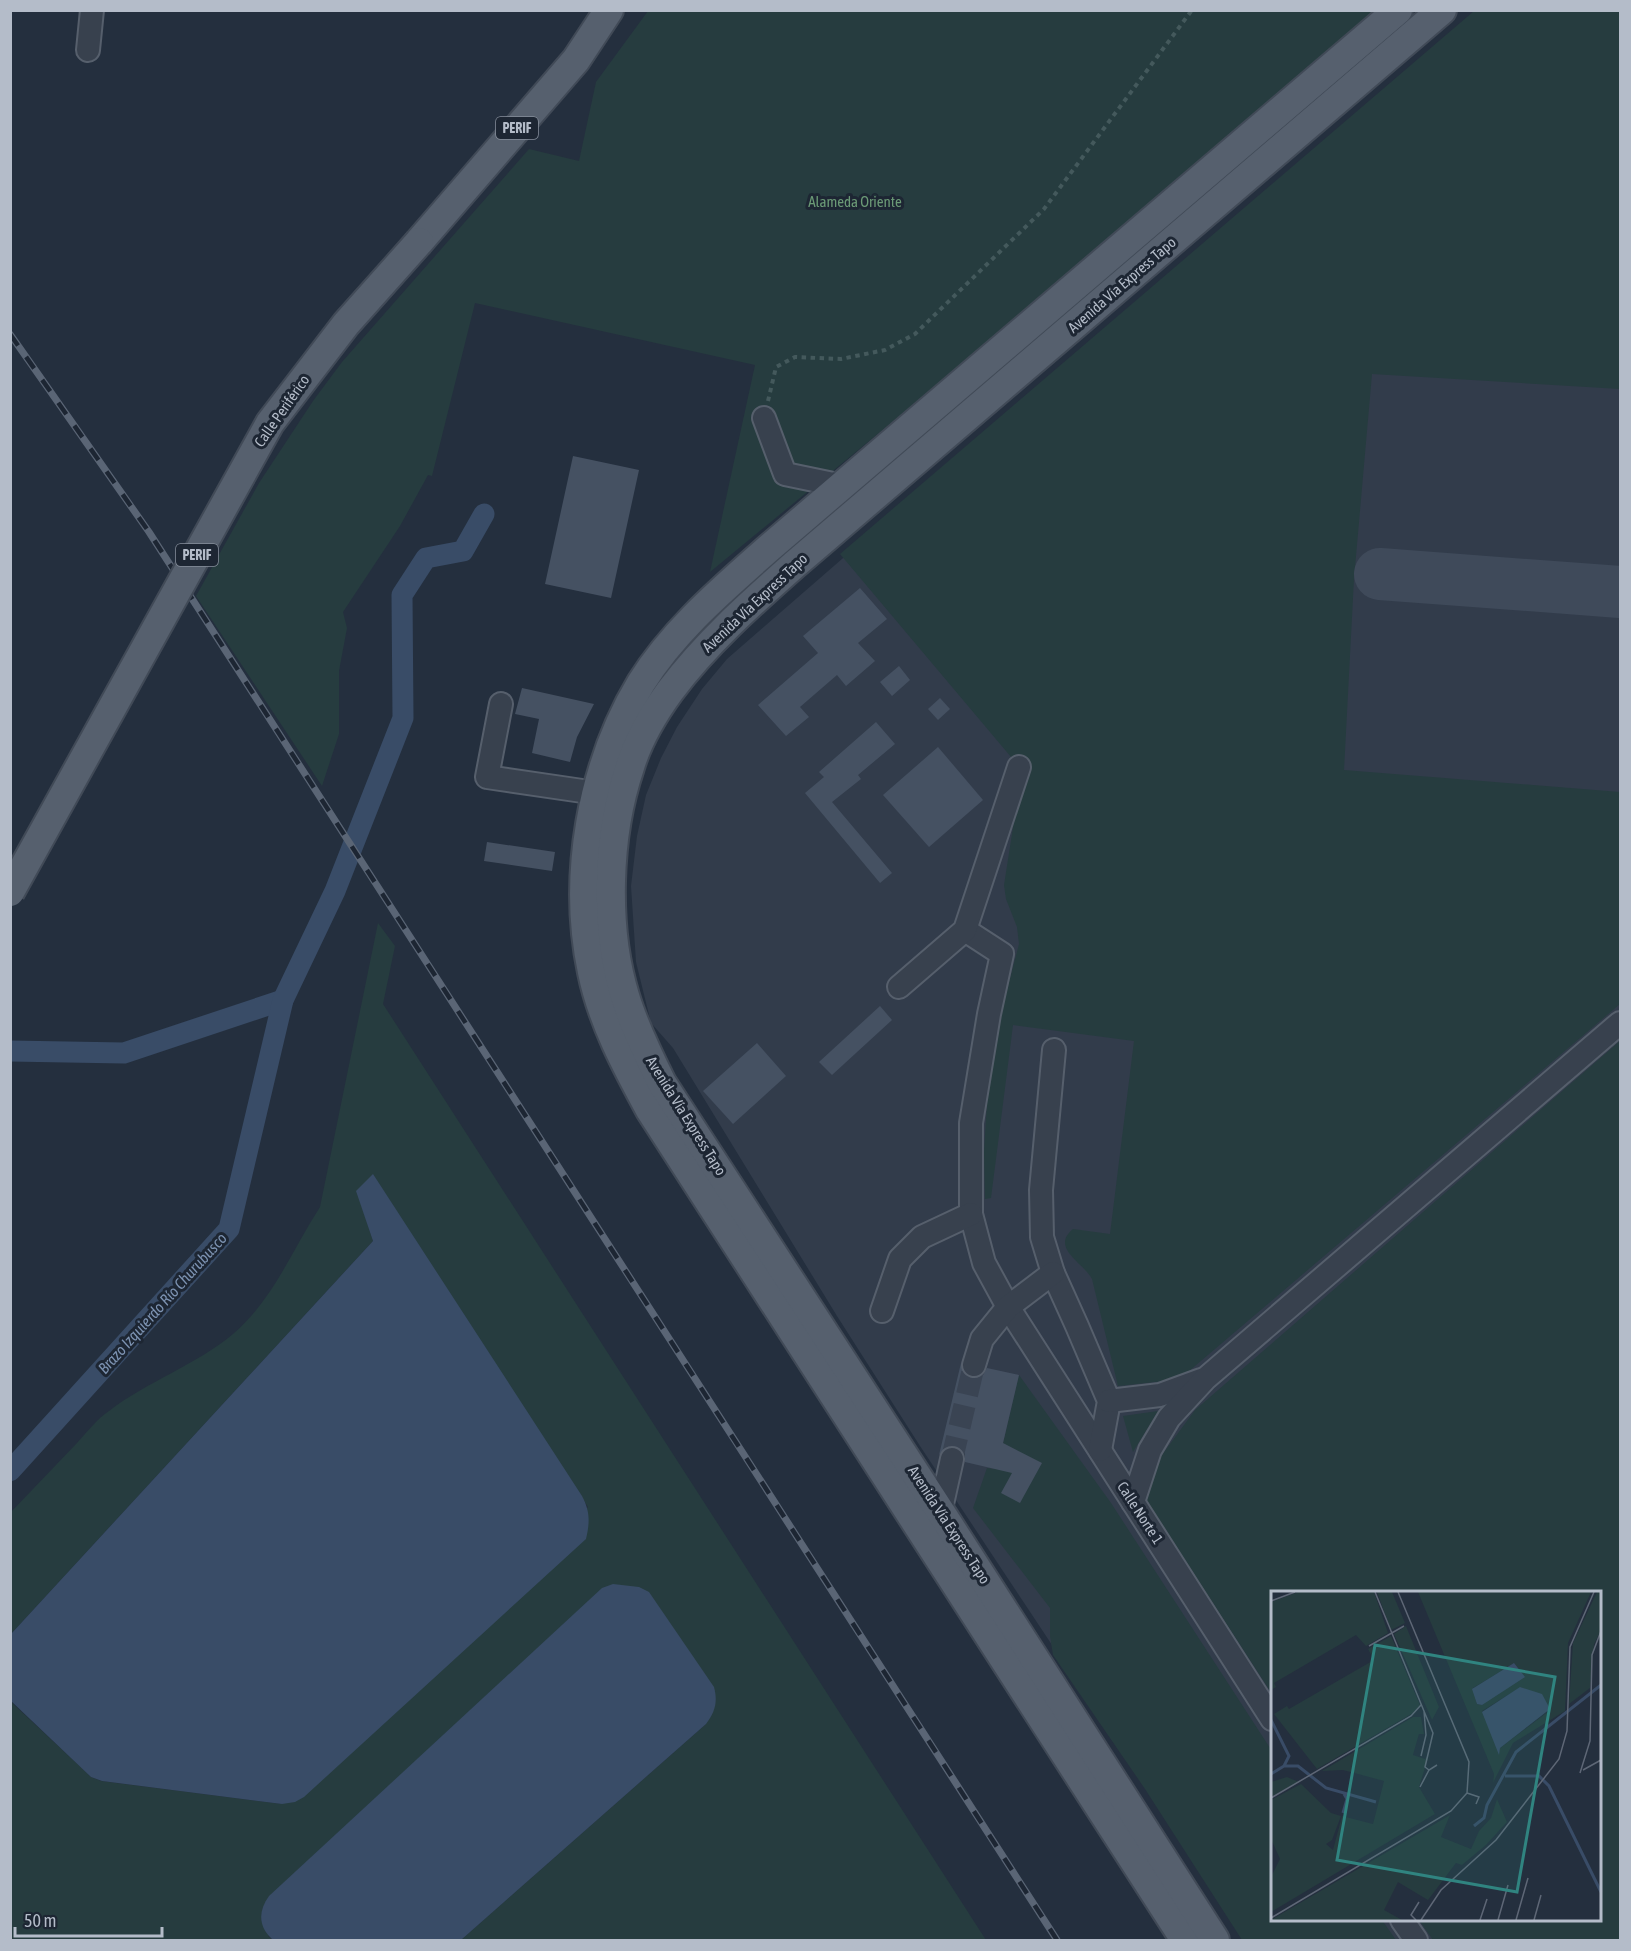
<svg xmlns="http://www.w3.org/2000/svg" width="1631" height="1951" font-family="'Asap Condensed',sans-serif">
<rect width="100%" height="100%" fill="#242f3e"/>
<path fill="#323c4b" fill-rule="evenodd" d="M1620 11V1940H1244L1129 1761 920 1446 837 1316 673 1048 651 1023 636 962 631 886 637 836 646 795 661 758 677 727 702 689 727 659 850 552ZM1272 1592H1600V1920H1272Z"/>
<g fill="#263c3f">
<polygon points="648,11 1379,11 885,428 710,572 755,365 475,303 432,476 428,475 400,526 343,612 347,628 339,671 339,734 322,786 196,596 259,483 313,401 342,362 529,149 579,161 596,82"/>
<path d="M1474 11H1620V389L1372 374 1354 579 1344 770 1620 792V1004L1188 1372 1165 1381 1118 1386 1092 1279C1083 1262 1050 1248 1073 1229L1110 1234 1134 1041 1013 1025 991 1198 985 1199 984 1152 989 1069 995 1036 1019 944 1017 927 1006 899 1004 885 1022 770 840 554Z"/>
<path d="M378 923 395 946 383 1004 986 1940H461L706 1724 268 1936 273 1940H11L10 1701 85 1771 91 1777 101 1781 282 1804 588 1507 373 1175 357 1191 373 1241 11 1634V1512C33 1489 55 1466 77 1443 87 1432 97 1419 109 1411 148 1381 196 1365 233 1334 273 1300 292 1250 320 1207Z"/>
<polygon points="1620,1041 1620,1940 1433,1940 1419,1920 1600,1920 1600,1592 1272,1592 1272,1694 1142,1494 1159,1459 1195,1410"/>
<polygon points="1019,1375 1111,1503 1272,1751 1272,1920 1382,1920 1396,1940 1242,1940 1145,1789 1053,1655 1050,1636 1050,1608 973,1508 987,1468 997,1469"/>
<polygon points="1158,1411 1133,1452 1123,1416"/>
</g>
<g fill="#394c67">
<path d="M373 1174 582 1496C590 1511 590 1522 586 1539L304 1797 295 1802 282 1804 102 1781 91 1777 11 1701V1634L373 1241 356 1191Z"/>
<path d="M613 1584 639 1587 649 1592 714 1687C718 1702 715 1712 706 1724L461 1940H273C258 1927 258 1911 269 1896L602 1588Z"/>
</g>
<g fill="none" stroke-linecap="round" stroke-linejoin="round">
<g stroke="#394c67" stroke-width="21">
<polyline points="10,1051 124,1053 283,1000"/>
<polyline points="10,1471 229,1229 283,1000 335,891 403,718 402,595 426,558 463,551 484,514"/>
</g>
<polyline stroke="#3f4a5a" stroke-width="52" points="1380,574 1620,592"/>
</g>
<g fill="#455162">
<polygon points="573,456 639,470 611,598 545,584"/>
<polygon points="860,588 887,619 858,643 875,661 846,686 837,675 800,707 809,717 786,736 758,705 818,653 803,636"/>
<polygon points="899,666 910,680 892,696 880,682"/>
<polygon points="522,688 594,704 577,737 570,762 532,753 539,719 515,714"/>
<polygon points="940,698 950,709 938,720 928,709"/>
<polygon points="876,722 895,744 858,775 861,779 832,802 892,873 880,883 805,793 824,777 819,772"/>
<polygon points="938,747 983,800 929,847 883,795"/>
<polygon points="487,842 555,852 552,871 484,861"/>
<polygon points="880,1006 892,1020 832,1075 819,1062"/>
<polygon points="757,1043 786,1076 733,1124 703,1091"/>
<polygon points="961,1363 964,1374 971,1378 978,1378 983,1375 987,1368 1019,1375 1003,1443 1042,1463 1020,1503 1001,1493 1012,1473 965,1462 965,1454 962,1449 955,1446 947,1446 939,1455"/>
</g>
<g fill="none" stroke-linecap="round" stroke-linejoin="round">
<polyline stroke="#3a4453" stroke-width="22" stroke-dasharray="22 11" stroke-linecap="butt" points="952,1459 974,1365"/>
<defs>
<g id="minor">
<polyline points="88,50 92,10"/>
<polyline points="764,418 785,474 843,486"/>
<polyline points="501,704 487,777 596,793"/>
<polyline points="965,930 1002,954 989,1014 971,1123 971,1214 984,1263 1008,1307 1272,1719"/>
<polyline points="899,987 965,930 1019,767"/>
<polyline points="1054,1050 1041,1190 1042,1237 1053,1273 1077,1326 1109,1401 1100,1450"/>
<polyline points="882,1311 900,1259 922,1237 971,1214"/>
<polyline points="974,1365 982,1339 1008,1307 1053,1273"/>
<polyline points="1109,1401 1160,1395 1201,1380"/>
<polyline points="1133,1502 1150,1450 1169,1418 1205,1379 1620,1023"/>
<polyline points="938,1522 952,1459"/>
<polyline points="1402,1920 1416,1940"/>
</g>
<g id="major">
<polyline points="419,242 576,60 609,10"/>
<path d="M1185 1940 650 1110C626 1066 602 1021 592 972 572 877 591 766 641 683 674 630 723 589 769 548L1398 10"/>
<path d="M1215 1940 940 1511 662 1083C648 1055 634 1026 625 996 604 927 607 835 630 767 638 740 654 713 670 691 706 643 750 604 794 565L1442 10"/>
</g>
</defs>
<use href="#minor" stroke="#565f6c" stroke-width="26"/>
<use href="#major" stroke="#414a57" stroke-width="32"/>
<polyline stroke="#44595c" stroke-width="4" stroke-dasharray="4.5 4.5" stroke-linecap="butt" points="768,401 776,367 795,357 841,359 885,350 915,334 1044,209 1192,10"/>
<use href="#minor" stroke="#38414e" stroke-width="22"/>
<use href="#major" stroke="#56606e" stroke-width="28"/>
<defs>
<polyline id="rail" points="10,334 149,532 1057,1940"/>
</defs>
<use href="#rail" stroke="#5a6575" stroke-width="7"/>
<use href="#rail" stroke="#1d2633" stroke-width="4.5" stroke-dasharray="14" stroke-linecap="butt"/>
<defs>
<polyline id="major-bridge" points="10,892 270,423 346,324 419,242"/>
</defs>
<use href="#major-bridge" stroke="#414a57" stroke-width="32" stroke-linecap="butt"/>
<use href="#major-bridge" stroke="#56606e" stroke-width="28"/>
</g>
<g text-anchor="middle" stroke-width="6" stroke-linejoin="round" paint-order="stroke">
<g fill="#1d2633" stroke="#878f9c" stroke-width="1.5">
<rect x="496" y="117" width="42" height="22" rx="4.5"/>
<rect x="176" y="544" width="42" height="22" rx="4.5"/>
</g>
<g font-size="14" font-weight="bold" fill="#b4bcc9">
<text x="517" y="133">PERIF</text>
<text x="197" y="560">PERIF</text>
</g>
<g font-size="15" fill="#6b9a76" stroke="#1d2633">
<text x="855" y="207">Alameda Oriente</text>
</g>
<g font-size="15" fill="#b4bcc9" stroke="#1d2633">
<text transform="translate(1122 285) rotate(-41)" y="5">Avenida Vía Express Tapo</text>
<text transform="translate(282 411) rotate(-55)" y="5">Calle Periférico</text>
<text transform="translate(755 603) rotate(-43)" y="5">Avenida Vía Express Tapo</text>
<text transform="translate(686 1116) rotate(58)" y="5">Avenida Vía Express Tapo</text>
<text transform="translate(1140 1513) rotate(57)" y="5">Calle Norte 1</text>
<text transform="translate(949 1525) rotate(57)" y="5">Avenida Vía Express Tapo</text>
</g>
<g font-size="16" font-style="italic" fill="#7c92b1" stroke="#1d2633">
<text transform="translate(162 1303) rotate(-48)" y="6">Brazo Izquierdo Río Churubusco</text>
</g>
</g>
<g transform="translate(1271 1591)">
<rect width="330" height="330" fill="#242f3e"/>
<path d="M27 1H103L117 42 95 55 85 44 3 92 5 96 0 99V11ZM106 1H121L134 32 120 39ZM147 1H320L297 52 294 120 242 152 222 192 223 183ZM242 73 211 114 206 113 202 97ZM250 96 278 120 229 157 211 120ZM326 1H330V39L323 53 319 97 298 113 302 52ZM135 35 168 116 161 129 123 43ZM120 45 149 114 142 122 46 178 3 123 16 115 18 118 103 69 97 58ZM142 126H150L153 143H148L142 164 154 168 158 164 148 196 164 223 0 321V286L9 268 0 248V209L30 193 60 222 70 225 61 249 55 253 62 259 71 225 102 233 113 190 72 179 51 180ZM16 186 28 191 0 206V191ZM226 208 236 231 215 254 191 274 185 272 157 309 127 291 113 319 131 329H0L179 224 170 246 200 258 208 240 220 227Z" fill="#263c3f" fill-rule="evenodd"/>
<path d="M243 72 254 86 211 114 206 113 201 98ZM249 96 271 103 279 118 229 157 228 164 211 121Z" fill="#394c67"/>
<path fill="none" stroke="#394c67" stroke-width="3" d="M0 129 18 165 13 175 0 183M13 175H27L55 197 105 211M234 185H268L278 195 330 301M72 222 76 208 73 203M203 235 213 227 216 214 245 161 330 94"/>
<path fill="none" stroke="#5e6776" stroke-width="1.5" d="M104 1 162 142 154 176 158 179M0 10 24 1M98 55 133 35M150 165 155 144 153 120M312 179 330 169M309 182 319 150 321 64 330 40M149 196 158 179 166 174M196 202 208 206 205 213M0 207 140 125 150 114M0 327 180 220 196 202 198 171 127 1M145 329 140 324 148 311M150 329 170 299 225 249 288 168 296 140 299 56 323 1M209 329 216 308M227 329 237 294M245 329 257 287M263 329 270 304"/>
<path fill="#308480" fill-opacity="0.15" stroke="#308480" stroke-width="3" d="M104 54 284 86 246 301 66 269Z"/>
<rect width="330" height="330" fill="none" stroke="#b4bcc9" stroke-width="3"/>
</g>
<rect width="1631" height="1951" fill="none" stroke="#b4bcc9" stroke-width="24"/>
<path d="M15 1927v9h147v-9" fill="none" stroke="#b4bcc9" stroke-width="3"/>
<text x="24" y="1927" font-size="18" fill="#b4bcc9" stroke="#1d2633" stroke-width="4.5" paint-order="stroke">50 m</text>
</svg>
